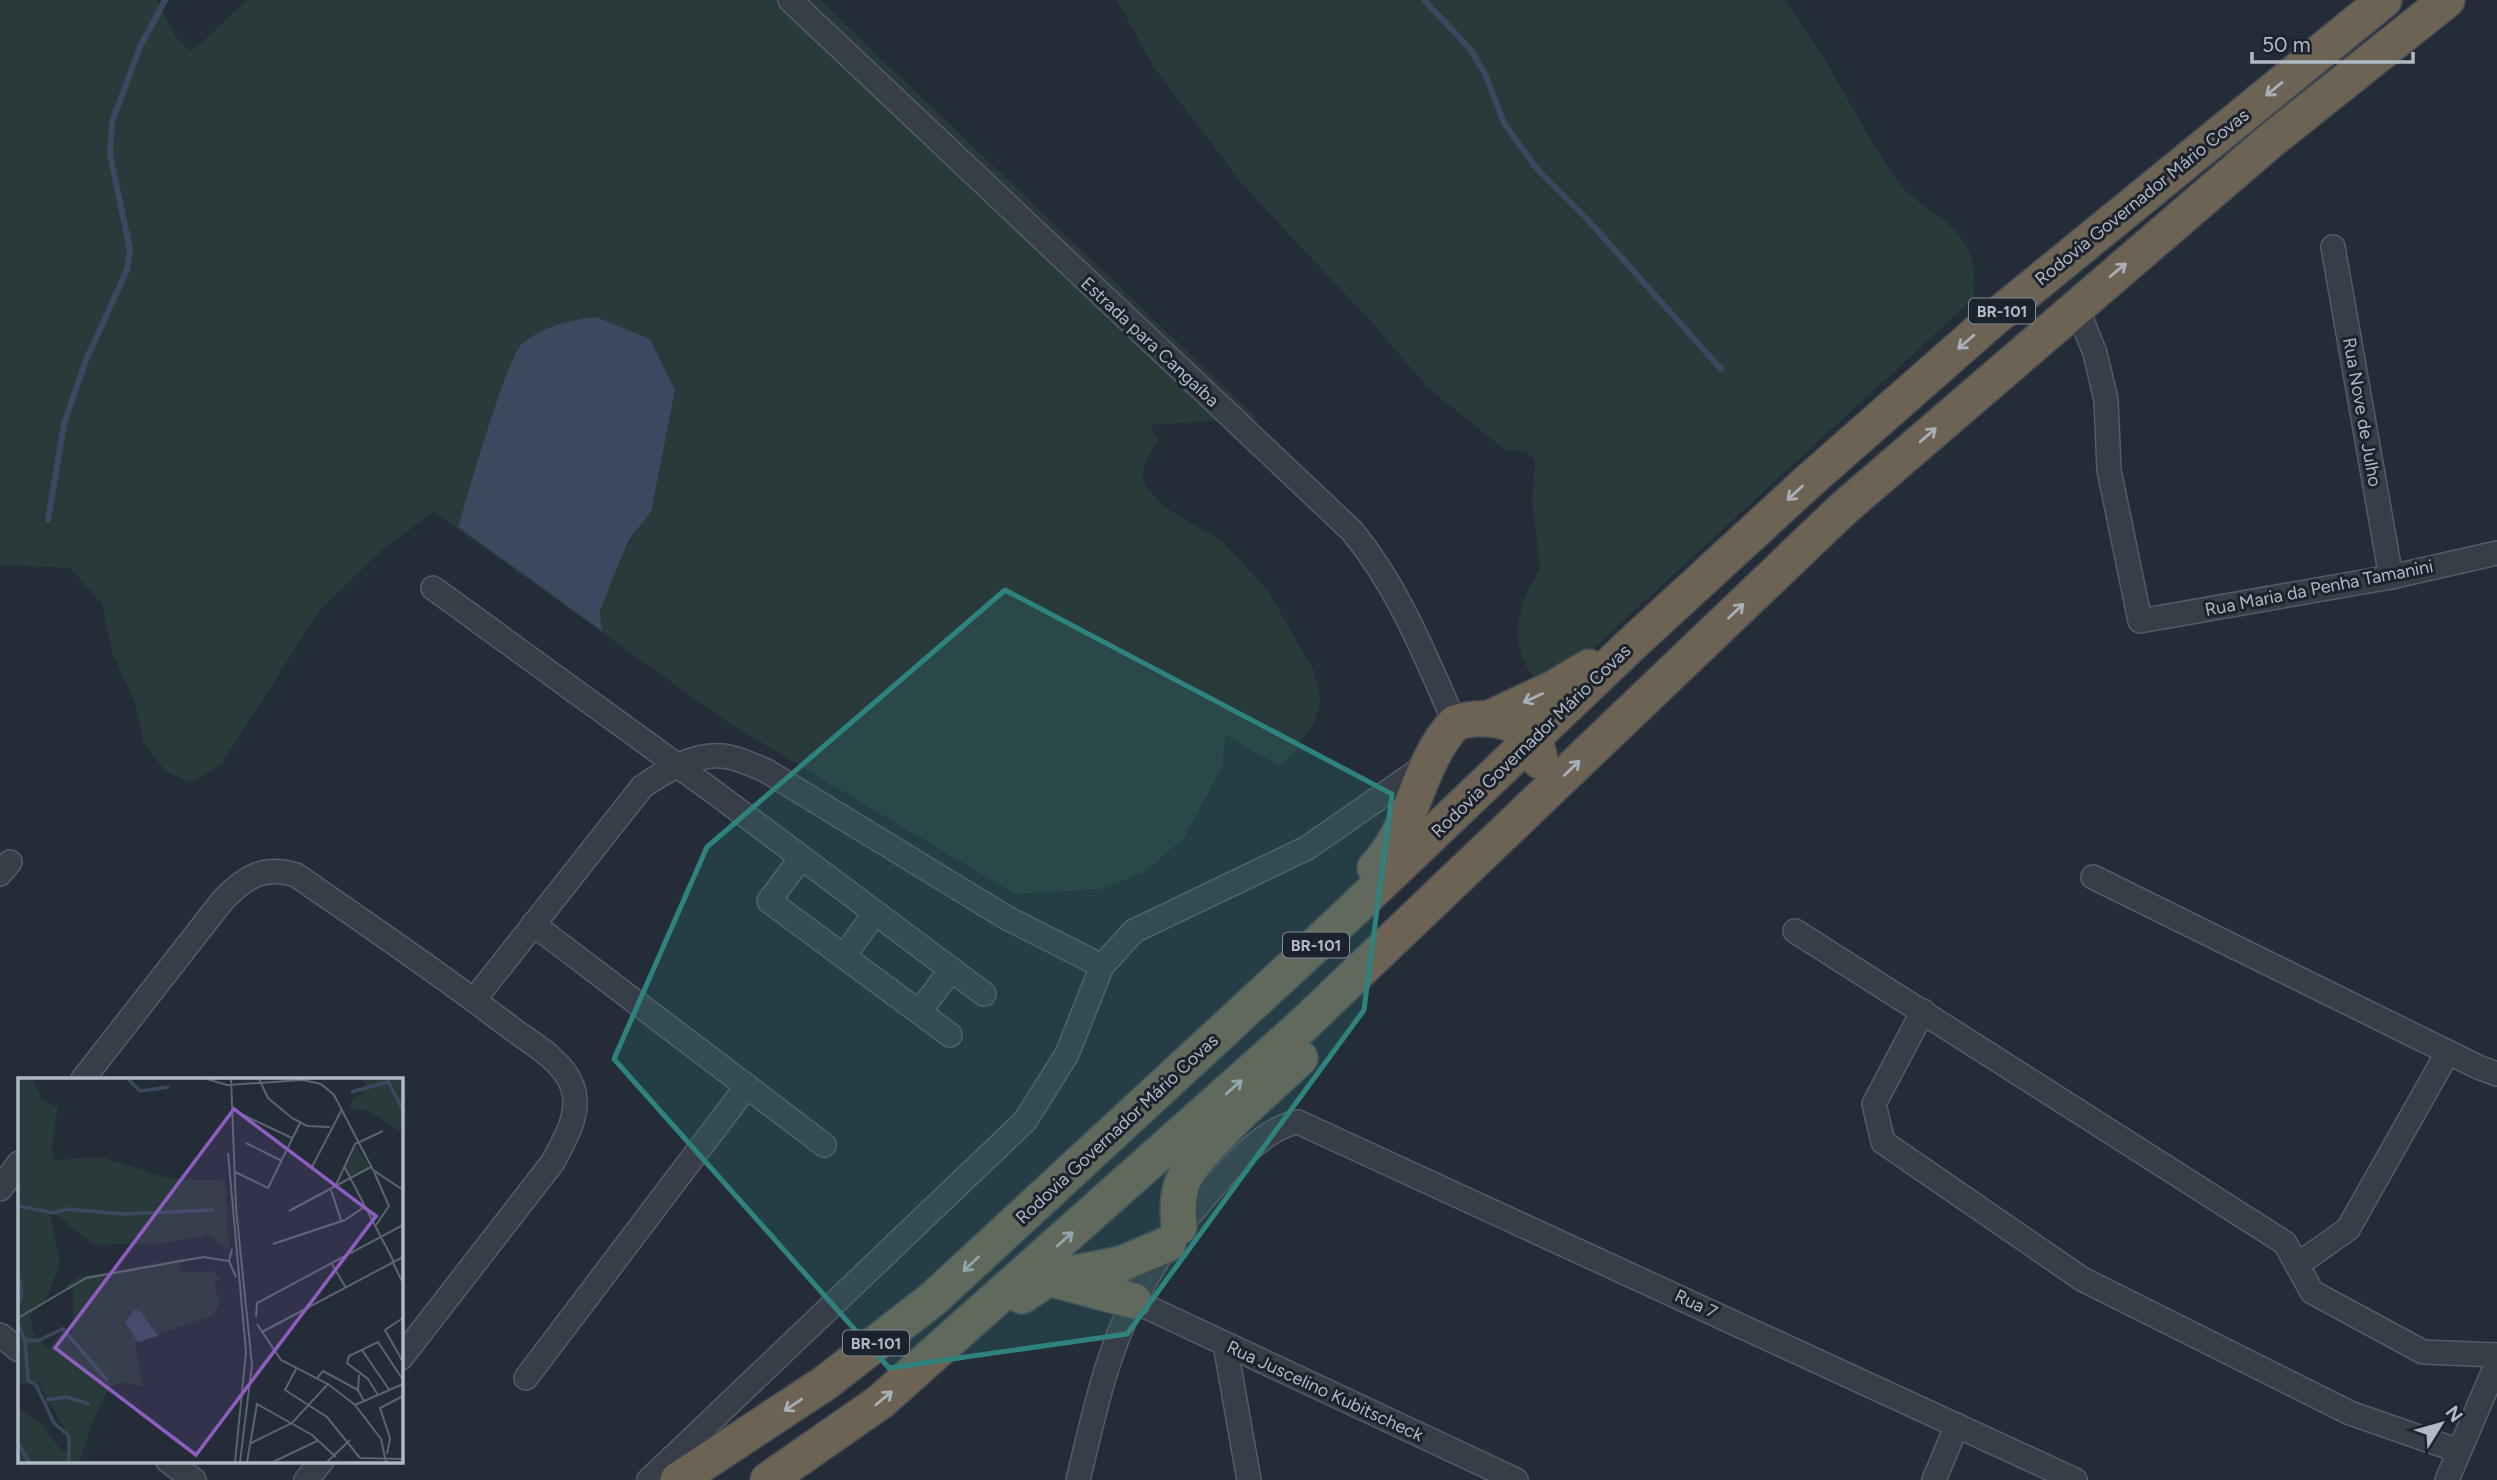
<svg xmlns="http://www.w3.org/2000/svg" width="2497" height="1480" font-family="Figtree,sans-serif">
<rect width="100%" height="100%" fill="#232c37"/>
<g fill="#283a3a" fill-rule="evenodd">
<path d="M0 0H157L176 37 189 50 197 47 247 0H820L1257 418 1150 425 1158 440 1145 464 1143 477 1146 487 1164 507 1222 541 1267 589 1314 671 1321 701 1315 721 1294 753 1279 766 1226 735 1222 767 1184 838 1143 873 1102 889 1015 894 727 722 434 512 383 549 319 611 221 765 191 782 166 772 143 742 135 703 112 652 102 604 70 568 0 565ZM519 346 651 512C627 543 597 588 601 630L458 527 496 404Z"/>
<path d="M1117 0H1784C1828 56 1857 122 1897 181 1915 205 1949 217 1964 242 1975 262 1975 276 1974 298L1561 678 1538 681C1505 648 1518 602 1540 569L1532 501 1535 460 1525 451 1505 450 1427 387 1374 325 1243 185 1152 65Z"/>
</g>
<path fill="#3a495f" d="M596 317 650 339 675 390 651 512 629 540 614 575 600 612 602 631 458 527C467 498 506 358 522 344 545 325 568 321 596 317Z"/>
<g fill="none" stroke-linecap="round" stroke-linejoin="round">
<g stroke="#3a495f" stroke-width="6">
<polyline points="1424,0 1471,50 1486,76 1504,123 1537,169 1588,220 1721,369"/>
<polyline points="48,520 64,424 86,360 127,270 130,250 110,154 112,122 140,47 165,0"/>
</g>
<defs>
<g id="minor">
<path d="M790 0 1352 531C1399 588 1425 656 1455 723"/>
<polyline points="2333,247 2391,577"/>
<polyline points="2076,306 2095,353 2106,400 2109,470 2140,621 2391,577 2497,553"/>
<polyline points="433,588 718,795 984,994"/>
<polyline points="801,858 769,901 950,1035"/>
<polyline points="0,874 10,862"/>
<polyline points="2093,877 2478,1067 2497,1074"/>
<polyline points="533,924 824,1145"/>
<polyline points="1795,931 2285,1243 2312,1292 2423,1352 2497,1355"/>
<polyline points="844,956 875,913"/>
<path d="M474 1000 642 787C666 770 698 751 729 757 741 759 754 766 765 770L1007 918 1102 966 1134 931 1307 848 1426 765"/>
<polyline points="1923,1011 1874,1104 1883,1142 2082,1279 2350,1413 2459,1451"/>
<polyline points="919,1012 951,970"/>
<path d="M83 1079 223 900C245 877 264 865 296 875 368 925 441 974 511 1028 530 1042 559 1058 570 1081 584 1109 566 1137 553 1162L401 1358"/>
<polyline points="0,1189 19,1163"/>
<polyline points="2297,1265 2348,1229 2448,1052"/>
<polyline points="1134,1301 1516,1480"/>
<polyline points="0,1335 19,1350"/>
<polyline points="1225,1344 1249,1480"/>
<polyline points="526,1378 747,1086"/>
<polyline points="168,1461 194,1480"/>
<polyline points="306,1480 322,1461"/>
<polyline points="649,1480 1025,1121 1067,1054 1102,966"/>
<path d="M1078 1480C1093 1419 1105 1357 1134 1301 1147 1276 1163 1251 1179 1227 1209 1195 1254 1129 1298 1122L2075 1480"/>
<polyline points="1934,1480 1957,1425"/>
<polyline points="2447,1480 2497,1363"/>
</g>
<g id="highway">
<polyline points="1492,717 1554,688 1589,667"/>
<path d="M1375 868C1415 826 1416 765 1455 723 1486 712 1537 721 1540 761"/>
<path d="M1179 1227C1178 1212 1177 1199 1182 1184 1192 1152 1273 1084 1300 1058"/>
<polyline points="1059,1281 1134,1301"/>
<polyline points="1022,1296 1049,1278 1121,1264 1168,1244"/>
<polyline points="678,1480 825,1383 934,1298 1334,928 1635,641 1810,480 1993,319 2384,0"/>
<polyline points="768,1480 880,1402 1303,1025 1844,508 2269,142 2447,0"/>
</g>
</defs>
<use href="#minor" stroke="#545c65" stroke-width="26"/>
<use href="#highway" stroke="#414952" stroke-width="38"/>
<use href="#minor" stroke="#373e48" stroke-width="23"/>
<use href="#highway" stroke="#6d6354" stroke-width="35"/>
</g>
<defs><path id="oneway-shaft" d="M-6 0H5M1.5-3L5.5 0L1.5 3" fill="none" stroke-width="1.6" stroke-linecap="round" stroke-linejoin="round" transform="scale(1.75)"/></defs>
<g stroke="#aab0b9">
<use href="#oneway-shaft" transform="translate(2274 89) rotate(141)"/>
<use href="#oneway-shaft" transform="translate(2118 270) rotate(-40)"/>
<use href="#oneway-shaft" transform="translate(1966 342) rotate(139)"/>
<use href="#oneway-shaft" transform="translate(1928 435) rotate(-41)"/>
<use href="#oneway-shaft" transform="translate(1795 493) rotate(137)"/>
<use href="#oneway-shaft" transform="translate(1736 611) rotate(-44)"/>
<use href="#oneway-shaft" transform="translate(1533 698) rotate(155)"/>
<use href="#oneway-shaft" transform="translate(1572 768) rotate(-44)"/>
<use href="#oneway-shaft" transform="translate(1234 1087) rotate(-42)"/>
<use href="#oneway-shaft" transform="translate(1065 1239) rotate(-42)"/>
<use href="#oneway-shaft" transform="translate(971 1264) rotate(137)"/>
<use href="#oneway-shaft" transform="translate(884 1398) rotate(-40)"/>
<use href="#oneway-shaft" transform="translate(793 1405) rotate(146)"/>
</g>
<path fill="#2f837f" fill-opacity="0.2" stroke="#2f837f" stroke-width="5" stroke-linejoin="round" d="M1005 590 1392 794 1364 1010 1127 1334 889 1368 614 1059 707 847Z"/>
<g text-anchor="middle" stroke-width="6" stroke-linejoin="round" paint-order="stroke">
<g fill="#1c232c" stroke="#848c96" stroke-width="2">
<rect x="1969" y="298.5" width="66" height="25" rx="5"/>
<rect x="1283" y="932.5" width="66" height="25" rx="5"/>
<rect x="843" y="1330.5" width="66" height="25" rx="5"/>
</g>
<g font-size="16" font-weight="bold" fill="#b1b9c4">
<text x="2002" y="317">BR-101</text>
<text x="1316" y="951">BR-101</text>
<text x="876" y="1349">BR-101</text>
</g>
<g font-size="18" fill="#b1b9c4" stroke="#1c232c">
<text transform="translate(2142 197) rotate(-39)" y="6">Rodovia Governador Mário Covas</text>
<text transform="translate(1150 342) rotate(43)" y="6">Estrada para Cangaíba</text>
<text transform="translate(2362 412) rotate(80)" y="6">Rua Nove de Julho</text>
<text transform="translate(2319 588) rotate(-11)" y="6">Rua Maria da Penha Tamanini</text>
<text transform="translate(1531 741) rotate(-44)" y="6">Rodovia Governador Mário Covas</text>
<text transform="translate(1117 1129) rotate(-43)" y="6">Rodovia Governador Mário Covas</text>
<text transform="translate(1696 1304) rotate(25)" y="6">Rua 7</text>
<text transform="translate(1325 1391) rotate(25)" y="6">Rua Juscelino Kubitscheck</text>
</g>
</g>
<g transform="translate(18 1078)">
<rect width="385" height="385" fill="#232c37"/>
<path d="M0 1H15L24 22 40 29 34 68 37 82 84 79 149 100 207 103 211 172 191 157 144 165 76 167 31 131 42 185 29 220 13 238 15 254 31 272 42 255H55V212L47 208 61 199 167 180 160 190 165 195 195 193 202 201 196 206 202 224 195 237 117 265 125 308 102 304 91 310 75 342 62 384H0V329L25 347 44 374 50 370 46 350 20 304 0 308ZM107 245H132L138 257 120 264ZM343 1H385V55L351 33 331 30 334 22 345 15 348 5ZM338 68 351 89 331 99 328 88Z" fill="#283a3a" fill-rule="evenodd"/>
<path d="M116 232 123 234 140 258 120 264 107 245Z" fill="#3a495f"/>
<path fill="none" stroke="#3a495f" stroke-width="3.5" d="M110 1 122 13 151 9M369 1 385 32M333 14 370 4M0 128 36 135 49 131 105 136 196 132M0 196 4 214 0 227M0 246 7 262 10 302 18 307 36 345 51 358V384M8 262 19 263 45 251 90 303M28 322 48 319 72 326M0 365 11 384"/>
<path fill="none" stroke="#5c646f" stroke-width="2" d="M189 1 209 7 285 2 303 6 316 17 355 92 385 112M213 1 218 130 234 287 222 384M241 1 250 20 274 40 289 48 312 49M223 36 274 60M228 65 264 83M210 75 228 274 217 384M326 88 376 184M294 89 324 31M217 94 250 110 282 45M356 94 371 128 358 147M317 109 337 66 365 53M313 112 323 142M271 133 353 89M255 166 327 142 346 129M214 171 211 183 218 199M375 185 385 205M314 186 328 210M238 239 239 225 385 147M0 240 68 200 185 179 211 183M385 240 367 252 385 284M239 246 263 282 310 306 337 327 363 361 368 384M244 254 385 179M344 272 372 313M278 291 267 312 309 339 342 380M341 297 340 312 346 323M299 300 305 293 340 312M360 317 350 301 329 285 331 278 360 264 385 302M337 327 385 306M233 365 274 345 310 306M369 376 372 360 362 330 385 318M342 380 385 381M229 384 239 326 294 357 318 379M255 384 301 362M309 384 332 362"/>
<path fill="#8e5dc1" fill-opacity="0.15" stroke="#8e5dc1" stroke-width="3.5" d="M216 31 358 138 178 377 37 270Z"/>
<rect width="385" height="385" fill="none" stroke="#b1b9c4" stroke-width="3.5"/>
</g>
<g transform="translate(2441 1424) rotate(53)" stroke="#1c232c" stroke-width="5" paint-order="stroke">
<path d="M0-5L12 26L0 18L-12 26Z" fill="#b1b9c4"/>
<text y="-10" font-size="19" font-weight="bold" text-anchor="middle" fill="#b1b9c4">N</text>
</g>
<path d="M2252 52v10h161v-10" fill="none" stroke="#b1b9c4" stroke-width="3.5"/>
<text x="2262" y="52" font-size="21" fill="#b1b9c4" stroke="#1c232c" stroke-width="5" paint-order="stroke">50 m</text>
</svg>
